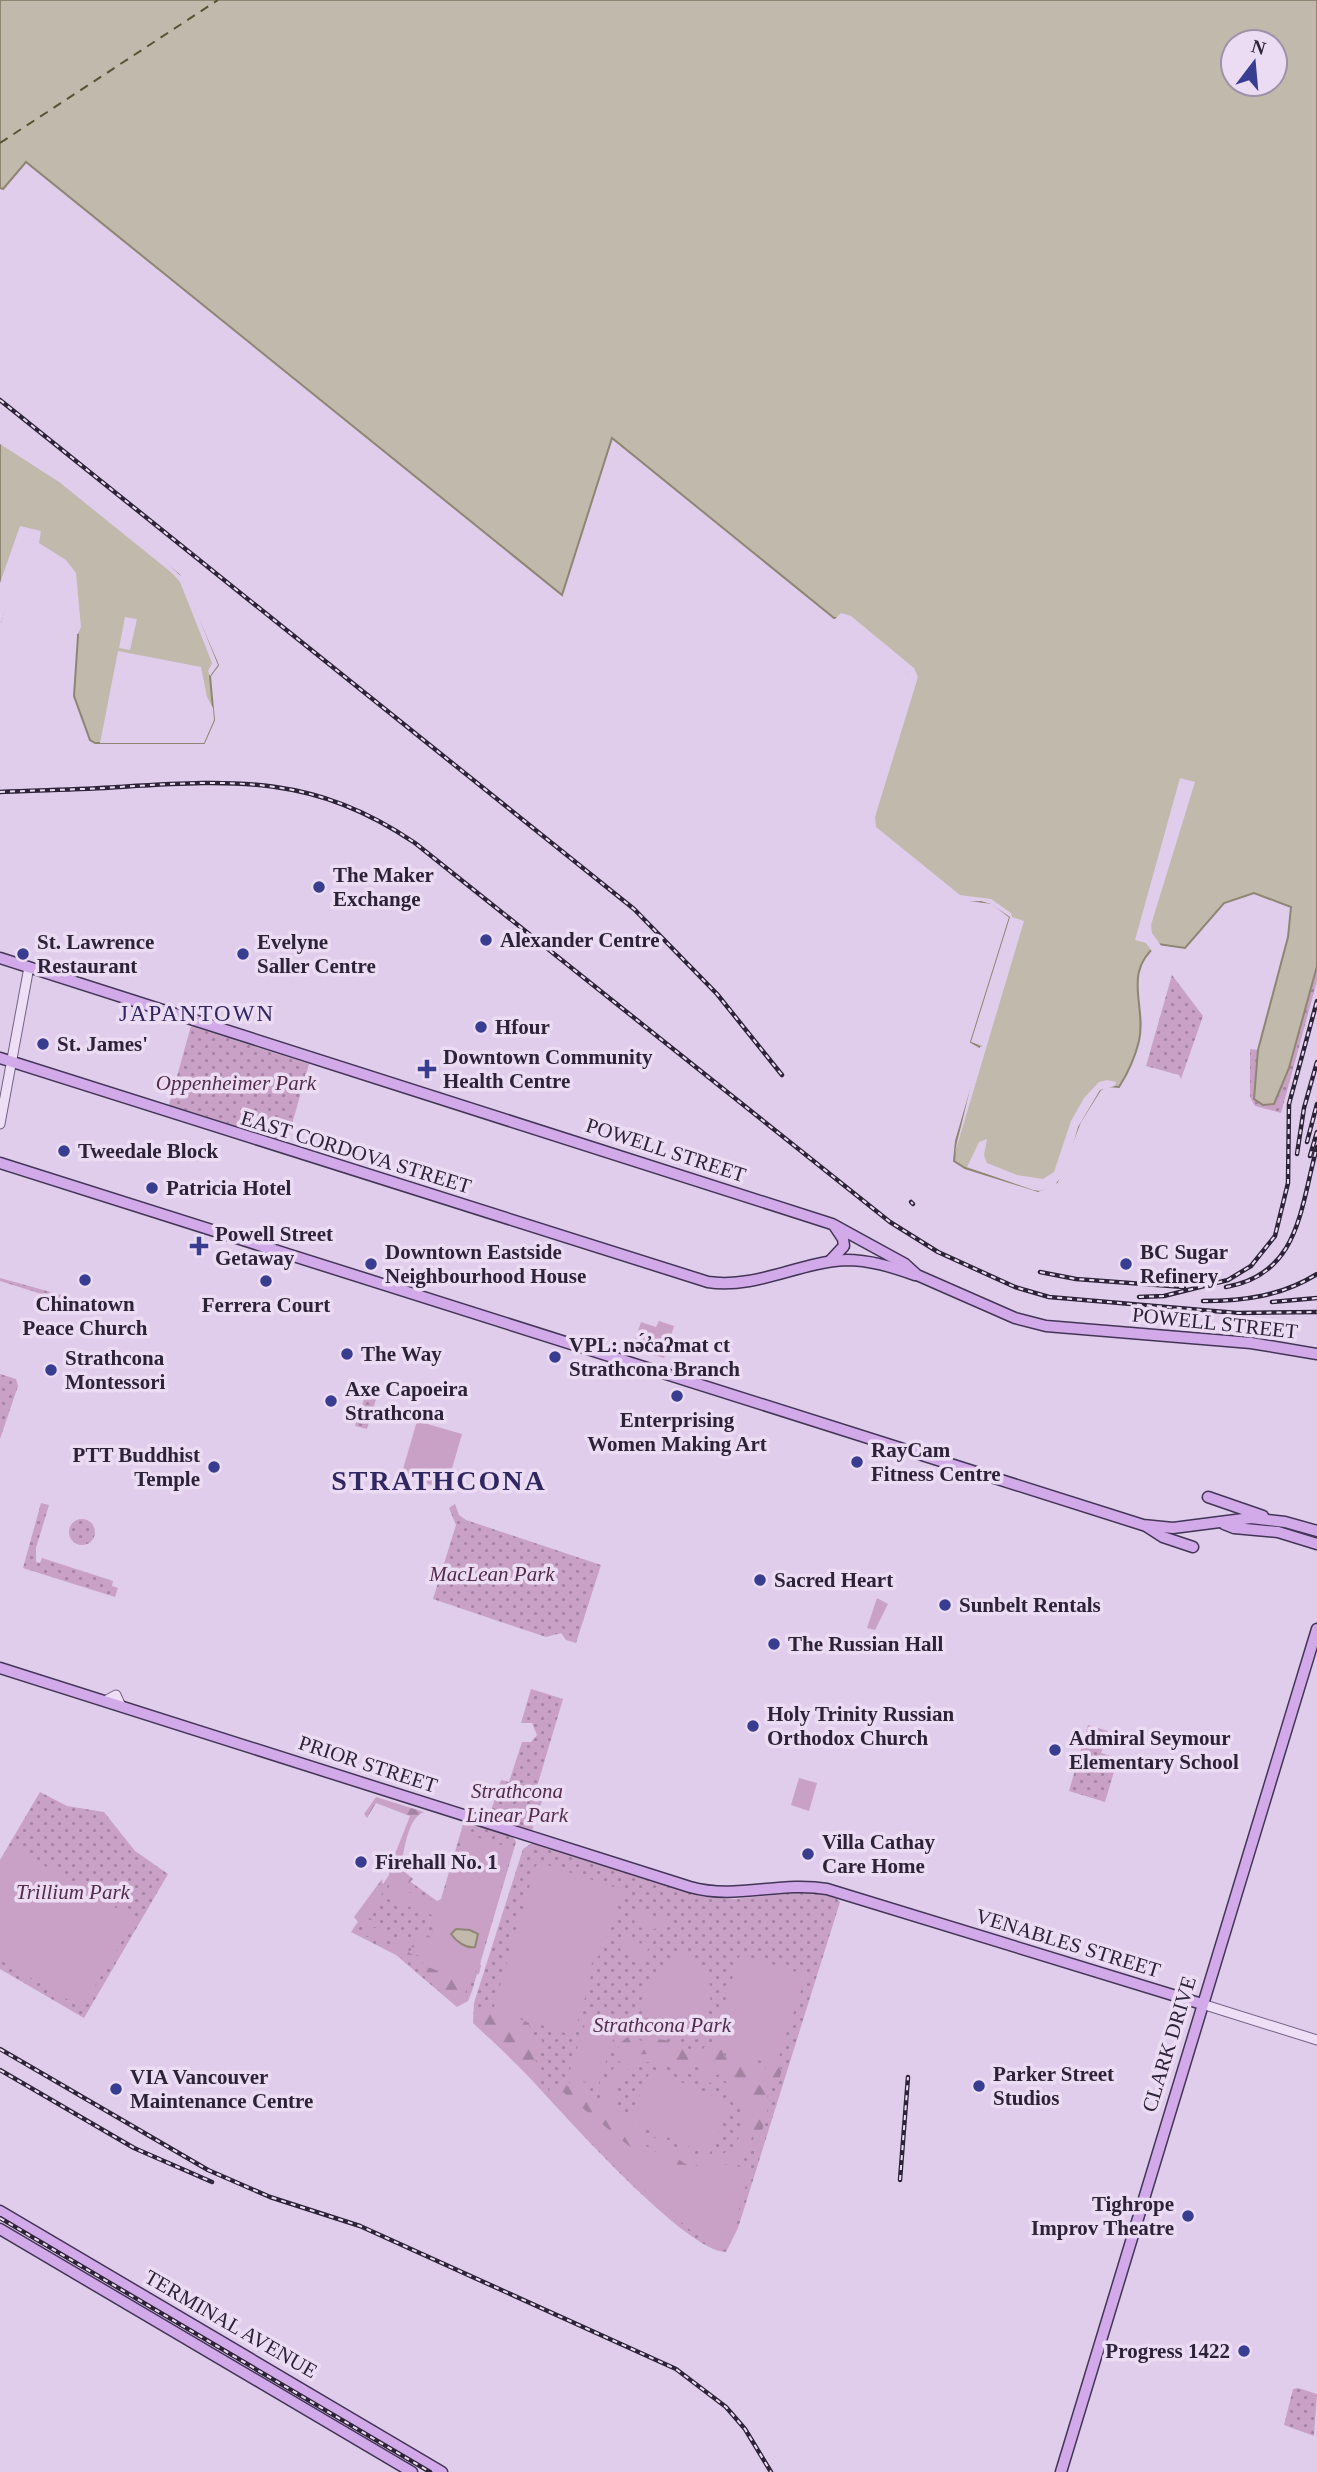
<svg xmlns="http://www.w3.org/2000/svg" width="1317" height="2472" font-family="'Times New Roman',serif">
<defs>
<pattern id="grass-dots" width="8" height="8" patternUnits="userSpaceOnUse" patternTransform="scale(1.75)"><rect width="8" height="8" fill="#c9a1c6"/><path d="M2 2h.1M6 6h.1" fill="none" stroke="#a483a2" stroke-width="1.8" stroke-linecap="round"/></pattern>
<pattern id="forest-firs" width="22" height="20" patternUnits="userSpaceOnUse" patternTransform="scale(1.75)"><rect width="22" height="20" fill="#c9a1c6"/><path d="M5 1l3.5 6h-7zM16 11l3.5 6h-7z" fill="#a483a2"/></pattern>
</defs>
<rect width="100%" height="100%" fill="#e0cceb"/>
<g fill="url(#grass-dots)">
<polygon points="1317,966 1317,981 1281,1113 1255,1106 1250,1097 1250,1049 1258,1050 1257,1073 1274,1104 1289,1068"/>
<polygon points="1172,975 1203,1016 1181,1079 1179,1075 1146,1066"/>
<polygon points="191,1026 309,1064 287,1142 169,1105"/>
<polygon points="0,1278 65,1296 64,1301 0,1281"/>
<polygon points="0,1374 16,1379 18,1386 0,1439"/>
<polygon points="366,1393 377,1396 367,1429 355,1426"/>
<polygon points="41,1503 49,1505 36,1548 36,1562 40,1563 42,1558 113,1581 112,1586 118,1588 115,1597 23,1568"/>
<polygon points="455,1504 459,1515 466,1520 601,1565 576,1643 566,1640 561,1633 546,1637 433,1599 456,1525 449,1508"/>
<circle cx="82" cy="1532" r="13"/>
<polygon points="531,1689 563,1699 536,1790 545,1792 532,1830 489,1817 501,1780 509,1782 522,1742 531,1742 537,1735 532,1723 521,1723"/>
<polygon points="1088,1725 1108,1731 1101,1753 1118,1758 1105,1802 1069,1791"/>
<polygon points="40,1792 67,1806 104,1812 135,1851 168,1874 84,2018 0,1969 0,1860"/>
<polygon points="464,1821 513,1837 516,1842 472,1991 468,2001 457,2007 396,1955 351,1932 393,1869 437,1901 441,1899"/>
<path d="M532 1843 700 1896 734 1899 806 1892 835 1897 840 1902 738 2228 726 2252C685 2252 559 2109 527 2075 510 2057 491 2040 473 2023L474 2003 523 1849Z"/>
<polygon points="1298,2388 1317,2394 1314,2436 1284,2425 1293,2389"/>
</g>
<g fill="url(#forest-firs)">
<path d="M376 1797 424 1812C405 1820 406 1853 399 1867L413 1879 409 1883H389V1869L410 1816 376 1803 367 1818 364 1814Z"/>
<path d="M382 1879 384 1891 367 1915 372 1920 369 1928H379V1934L387 1932V1945L406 1938 410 1946 414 1938 423 1932 432 1938C433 1931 434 1919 431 1911L486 1931 483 1949 477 1955 481 1966 479 1974 472 1975 426 1957 415 1947 408 1948 409 1953 422 1958 416 1967 376 1940 360 1933 365 1930 354 1917Z"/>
<polygon points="426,1963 471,1978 461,2004 451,2001 420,1971"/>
<polygon points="490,2006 529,2023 531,2042 539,2037 544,2043 535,2060 543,2071 540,2079 531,2078 520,2063 514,2062 476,2020 479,2008"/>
<path d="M629 2036 642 2041C664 2034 680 2046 701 2054L704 2047 722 2046 725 2056 732 2058 740 2050 751 2056V2066L758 2062 762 2069 759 2072 771 2076 765 2070 766 2066 772 2064 782 2069 777 2088H766L769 2104 761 2135 764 2140 761 2151 753 2148 754 2117 746 2096 728 2077 714 2074 707 2067C667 2067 666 2047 619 2062L616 2055 620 2043Z"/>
<path d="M570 2080 594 2084 590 2089 592 2097 602 2099 610 2116 622 2132 656 2152 665 2151 689 2166 733 2164 734 2175 690 2169V2181L724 2246H712L701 2231 656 2198C641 2195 578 2116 562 2099L552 2100 549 2090 552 2083 558 2087 562 2084 569 2086Z"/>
</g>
<g fill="#c9a1c6" fill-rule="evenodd">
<polygon points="659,1321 674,1326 664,1358 632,1349 641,1322 656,1327"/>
<polygon points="417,1421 462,1434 446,1489 401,1476"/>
<polygon points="877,1598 888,1604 875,1630 867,1628"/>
<polygon points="799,1778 817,1783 809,1811 791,1805"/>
<polygon points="465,1833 513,1849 472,1983 422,1965 437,1917 385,1898 392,1876 407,1882 405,1891 442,1903"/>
<polygon points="11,1846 135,1919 82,2008 0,1960 0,1865"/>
<polygon points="541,1863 623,1890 600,1955 592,1961 590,1982 573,2036 498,2010 494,2006 536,1865"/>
<path d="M637 1912 667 1920V1922C652 1930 651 1935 635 1924L633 1914Z"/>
<polygon points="626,1937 649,1947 643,1960 620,1950"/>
<path d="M682 1953C713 1977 722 1993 695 2025L668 2029 642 2002V1994Z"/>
<polygon points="740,1954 806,1975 776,2066 711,2045"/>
<polygon points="589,2012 619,2022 598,2086 568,2076"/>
<path d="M652 2054C666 2056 680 2063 693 2069 722 2081 763 2094 753 2134 749 2150 738 2159 724 2165L751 2168 729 2244 724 2250 695 2234 660 2204 553 2102 563 2092 629 2146 666 2167 685 2170 705 2168C672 2153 574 2131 610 2073 619 2059 635 2053 652 2054ZM649 2062C667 2063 720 2084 732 2097 755 2119 738 2159 706 2157 694 2157 682 2149 671 2145 645 2133 599 2118 619 2080 625 2068 636 2063 649 2062Z"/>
<polygon points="651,2069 731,2104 709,2155 629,2121"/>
</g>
<g fill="#c1b9ac" stroke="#8e8673" stroke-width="2" fill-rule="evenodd">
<path d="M0 0H1317V966L1289 1068 1274 1104 1263 1105 1254 1099 1258 1050 1288 937 1291 907 1254 893 1224 903 1185 948 1158 944C1121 973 1147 1005 1139 1041 1135 1057 1128 1073 1119 1087L1107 1086 1100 1090 1080 1122 1057 1182 1038 1191 965 1168 954 1161 956 1141 983 1049 971 1042 1010 917 992 903 961 899 870 829 911 676 846 618H834L612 438 562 595 26 162 3 189 0 188ZM1233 42H1275V84H1233Z"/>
<polygon points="0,434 179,575 218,665 210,676 214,720 204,743 95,743 90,740 74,696 78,636 70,567 38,546 21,552 0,623"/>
<path d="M456 1929 470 1930 478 1934 475 1947C466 1949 456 1941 451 1934Z"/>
</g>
<g fill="#e0cceb">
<polygon points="0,431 138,537 183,578 218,665 210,676 208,671 212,663 180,582 172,573 59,482 0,444"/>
<polygon points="20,526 41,531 39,543 66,560 76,573 81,627 78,634 75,634 69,572 64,566 37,550 24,554 0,626 0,583"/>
<polygon points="841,613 851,616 914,668 918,677 875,817 876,827 960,895 991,899 1011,913 1012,917 1024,921 954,1156 980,1047 983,1046 971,1042 1010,917 991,904 981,901 959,902 947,897 867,830 867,817 908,675 845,622 835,619"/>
<polygon points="125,617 137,619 130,650 119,648"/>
<polygon points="118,651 201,667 207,697 213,708 214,720 204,743 100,743"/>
<polygon points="1180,778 1195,782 1151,925 1152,933 1162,947 1153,953 1146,943 1135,940"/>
<polygon points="1107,1080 1116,1082 1115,1086 1100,1090 1078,1127 1065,1172 1054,1186 1040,1191 1033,1190 967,1167 979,1142 987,1139 984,1155 987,1163 1017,1175 1043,1179 1054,1172 1071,1121 1084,1098 1099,1082"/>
</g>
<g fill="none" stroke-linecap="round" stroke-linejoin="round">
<polyline stroke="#575334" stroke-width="2" stroke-dasharray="9 7" stroke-linecap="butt" points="0,143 218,0"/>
<defs>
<g id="minor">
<polyline points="0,1124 29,967"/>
<polyline points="105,1701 116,1695 121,1706"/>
<polyline points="1202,2004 1317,2040"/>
</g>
<g id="major">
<polyline points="0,958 832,1224 905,1264 917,1275 1015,1318 1046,1326 1251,1343 1317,1354"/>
<path d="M0 1058 708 1282C757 1289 799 1262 846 1260 870 1260 892 1267 915 1275"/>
<polyline points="0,1163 1143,1525 1173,1528 1251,1518 1285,1522 1317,1531"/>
<polyline points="830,1261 844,1246 843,1239 835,1227"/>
<polyline points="1208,1497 1263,1516"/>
<polyline points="1224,1524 1234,1528 1278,1532 1317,1544"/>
<polyline points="1146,1526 1163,1537 1193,1547"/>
<path d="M0 1668 690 1887C736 1900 780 1881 827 1889L1202 2004"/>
<polyline points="0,2211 442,2472"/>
<polyline points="0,2229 412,2472"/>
<polyline points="1061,2472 1317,1629"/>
</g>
</defs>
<use href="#minor" stroke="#746287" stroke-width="11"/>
<use href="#major" stroke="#423556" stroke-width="13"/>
<use href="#minor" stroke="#eedff6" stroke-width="9"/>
<use href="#major" stroke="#d2a9e9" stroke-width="10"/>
<defs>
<g id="rail">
<polyline points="0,400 634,909 717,994 782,1075"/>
<path d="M0 792C39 790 78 790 118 787 234 780 313 774 415 843L890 1222 938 1252 1015 1287 1049 1297 1237 1313 1317 1312"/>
<polyline points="1307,1142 1317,1104"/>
<polyline points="1297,1154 1304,1108 1317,1062"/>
<polyline points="1310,1156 1317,1132"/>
<polyline points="911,1202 913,1204"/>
<polyline points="1040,1272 1076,1279 1184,1287"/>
<path d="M1226 1287C1300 1274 1300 1208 1317 1147"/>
<polyline points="1139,1297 1164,1296 1228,1280 1251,1266 1275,1236 1288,1183 1289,1104 1317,1001"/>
<path d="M1203 1301C1244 1301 1282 1296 1317 1274"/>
<polyline points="1272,1302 1317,1298"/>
<polyline points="0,2049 208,2170 270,2197 360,2226 676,2369 726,2407 745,2429 771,2472"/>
<polyline points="0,2070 134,2148 212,2182"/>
<polyline points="900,2180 908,2077"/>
<polyline points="0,2218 430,2472"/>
</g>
</defs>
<use href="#rail" stroke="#2d2339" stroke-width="4.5"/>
<use href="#rail" stroke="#ebdbf3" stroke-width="2" stroke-dasharray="5" stroke-linecap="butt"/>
</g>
<g fill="#383d90" stroke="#ebdbf3" stroke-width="2.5">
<circle cx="319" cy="887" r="7"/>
<circle cx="486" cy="940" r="7"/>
<circle cx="23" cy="954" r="7"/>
<circle cx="243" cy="954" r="7"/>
<circle cx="481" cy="1027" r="7"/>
<circle cx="43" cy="1044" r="7"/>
<path d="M423.5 1058.5h7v7h7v7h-7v7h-7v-7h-7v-7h7z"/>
<circle cx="64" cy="1151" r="7"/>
<circle cx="152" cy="1188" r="7"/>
<path d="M195.5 1235.5h7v7h7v7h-7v7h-7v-7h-7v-7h7z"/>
<circle cx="371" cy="1264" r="7"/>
<circle cx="1126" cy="1264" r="7"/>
<circle cx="85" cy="1280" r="7"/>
<circle cx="266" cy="1281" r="7"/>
<circle cx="347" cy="1354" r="7"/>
<circle cx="555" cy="1357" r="7"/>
<circle cx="51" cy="1370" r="7"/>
<circle cx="677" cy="1396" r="7"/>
<circle cx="331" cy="1401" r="7"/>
<circle cx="857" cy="1462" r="7"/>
<circle cx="214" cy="1467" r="7"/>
<circle cx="760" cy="1580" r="7"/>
<circle cx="945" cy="1605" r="7"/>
<circle cx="774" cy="1644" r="7"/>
<circle cx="753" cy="1726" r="7"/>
<circle cx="1055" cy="1750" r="7"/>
<circle cx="808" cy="1854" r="7"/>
<circle cx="361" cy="1862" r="7"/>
<circle cx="979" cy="2086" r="7"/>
<circle cx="116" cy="2089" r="7"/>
<circle cx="1188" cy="2216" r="7"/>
<circle cx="1244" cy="2351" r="7"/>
</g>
<g text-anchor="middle" stroke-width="7" stroke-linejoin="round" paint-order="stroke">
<g font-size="21" font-weight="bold" fill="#2d2339" stroke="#ebdbf3" text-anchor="start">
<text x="333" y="882">The Maker<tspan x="333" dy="24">Exchange</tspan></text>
<text x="500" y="947">Alexander Centre</text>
<text x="37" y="949">St. Lawrence<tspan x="37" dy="24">Restaurant</tspan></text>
<text x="257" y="949">Evelyne<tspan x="257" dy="24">Saller Centre</tspan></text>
<text x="495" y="1034">Hfour</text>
<text x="57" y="1051">St. James'</text>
<text x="443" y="1064">Downtown Community<tspan x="443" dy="24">Health Centre</tspan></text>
<text x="78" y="1158">Tweedale Block</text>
<text x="166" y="1195">Patricia Hotel</text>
<text x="215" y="1241">Powell Street<tspan x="215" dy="24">Getaway</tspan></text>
<text x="385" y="1259">Downtown Eastside<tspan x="385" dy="24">Neighbourhood House</tspan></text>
<text x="1140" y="1259">BC Sugar<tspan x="1140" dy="24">Refinery</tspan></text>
<text x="85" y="1311" text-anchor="middle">Chinatown<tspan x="85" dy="24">Peace Church</tspan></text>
<text x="266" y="1312" text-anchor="middle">Ferrera Court</text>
<text x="569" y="1352">VPL: nə́c̓aʔmat ct<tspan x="569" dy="24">Strathcona Branch</tspan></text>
<text x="361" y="1361">The Way</text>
<text x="65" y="1365">Strathcona<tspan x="65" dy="24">Montessori</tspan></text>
<text x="345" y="1396">Axe Capoeira<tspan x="345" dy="24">Strathcona</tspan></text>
<text x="677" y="1427" text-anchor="middle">Enterprising<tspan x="677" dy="24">Women Making Art</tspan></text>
<text x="871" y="1457">RayCam<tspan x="871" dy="24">Fitness Centre</tspan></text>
<text x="200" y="1462" text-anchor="end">PTT Buddhist<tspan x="200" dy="24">Temple</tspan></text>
<text x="774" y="1587">Sacred Heart</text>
<text x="959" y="1612">Sunbelt Rentals</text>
<text x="788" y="1651">The Russian Hall</text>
<text x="767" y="1721">Holy Trinity Russian<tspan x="767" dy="24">Orthodox Church</tspan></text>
<text x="1069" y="1745">Admiral Seymour<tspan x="1069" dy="24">Elementary School</tspan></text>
<text x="822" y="1849">Villa Cathay<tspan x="822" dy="24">Care Home</tspan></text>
<text x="375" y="1869">Firehall No. 1</text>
<text x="993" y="2081">Parker Street<tspan x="993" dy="24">Studios</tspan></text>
<text x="130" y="2084">VIA Vancouver<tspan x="130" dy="24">Maintenance Centre</tspan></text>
<text x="1174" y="2211" text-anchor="end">Tighrope<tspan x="1174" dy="24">Improv Theatre</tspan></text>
<text x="1230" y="2358" text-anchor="end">Progress 1422</text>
</g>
<g font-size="21" font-style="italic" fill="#532c4c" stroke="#ebdbf3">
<text x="236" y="1090">Oppenheimer Park</text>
<text x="492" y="1581">MacLean Park</text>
<text x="517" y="1798">Strathcona<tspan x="517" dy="24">Linear Park</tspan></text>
<text x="73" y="1899">Trillium Park</text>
<text x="662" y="2032">Strathcona Park</text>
</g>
<g font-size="21" fill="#2d2339" stroke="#ebdbf3">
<text transform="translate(666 1150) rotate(18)" y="7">POWELL STREET</text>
<text transform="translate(356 1152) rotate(17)" y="7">EAST CORDOVA STREET</text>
<text transform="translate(1215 1323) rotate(6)" y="7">POWELL STREET</text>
<text transform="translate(368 1764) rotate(18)" y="7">PRIOR STREET</text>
<text transform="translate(1068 1943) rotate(17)" y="7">VENABLES STREET</text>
<text transform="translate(1169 2044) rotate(-73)" y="7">CLARK DRIVE</text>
<text transform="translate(231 2324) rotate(30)" y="7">TERMINAL AVENUE</text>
</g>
<g font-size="23" letter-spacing="2" fill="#302761" stroke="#ebdbf3">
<text x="197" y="1021">JAPANTOWN</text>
</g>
<g font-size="28" font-weight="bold" letter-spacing="2" fill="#302761" stroke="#ebdbf3">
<text x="439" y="1490">STRATHCONA</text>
</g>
</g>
<g transform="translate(1254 63) rotate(16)"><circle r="33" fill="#ebdbf3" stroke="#9f91a9" stroke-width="2"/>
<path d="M0-5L12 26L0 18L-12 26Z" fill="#383d90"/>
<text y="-10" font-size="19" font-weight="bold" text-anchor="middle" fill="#2d2339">N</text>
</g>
</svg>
